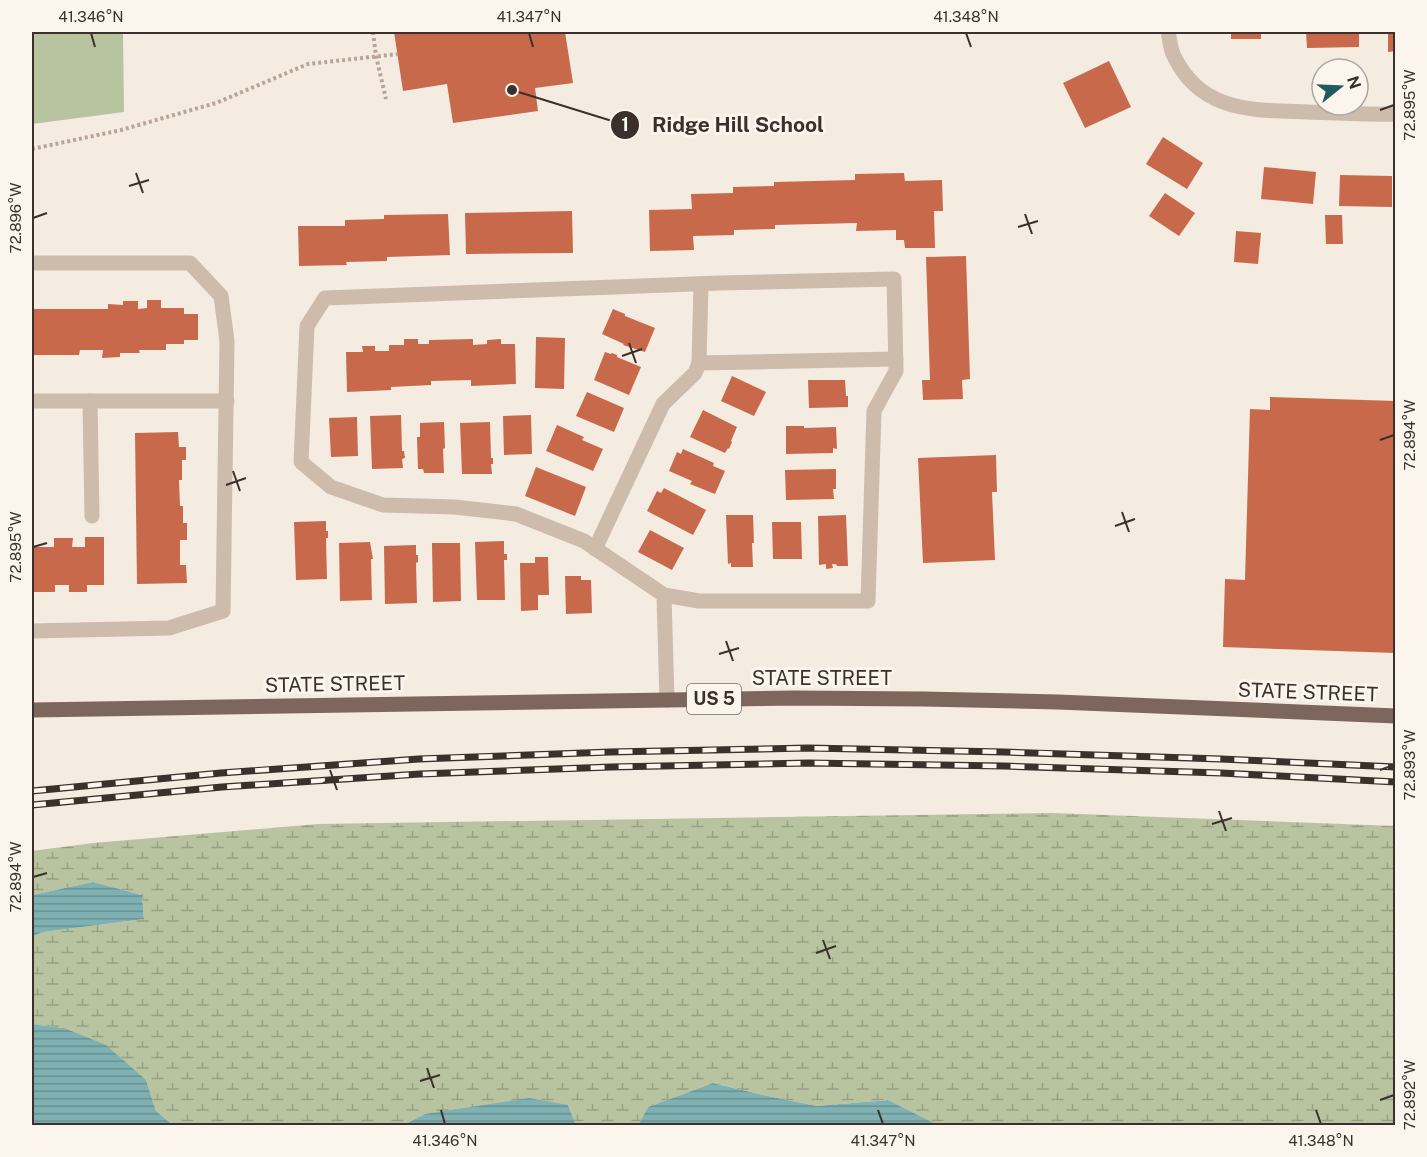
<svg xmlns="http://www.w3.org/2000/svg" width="1427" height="1157" font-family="'Public Sans',sans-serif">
<defs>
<pattern id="wetland-marsh" width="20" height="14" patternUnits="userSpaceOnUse" patternTransform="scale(1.5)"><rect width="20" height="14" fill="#b8c4a0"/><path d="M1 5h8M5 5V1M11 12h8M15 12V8" fill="none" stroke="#97a083"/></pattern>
<pattern id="water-rules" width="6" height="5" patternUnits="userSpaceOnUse" patternTransform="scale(1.5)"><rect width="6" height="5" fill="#7fb0b2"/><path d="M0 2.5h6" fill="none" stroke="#699091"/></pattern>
</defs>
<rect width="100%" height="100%" fill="#f4ebe1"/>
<polygon fill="url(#wetland-marsh)" points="1052,813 1395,826 1395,1125 938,1125 888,1100 817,1106 763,1095 713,1083 648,1107 638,1125 576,1125 568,1105 425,1114 403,1125 173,1125 156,1111 146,1080 64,1028 32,1024 32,936 44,932 144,919 142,895 93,882 32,895 32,851 93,843 318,824"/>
<polygon fill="#b8c4a0" points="32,32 123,32 124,112 32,124"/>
<g fill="url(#water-rules)">
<polygon points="93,882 142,895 144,919 44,932 32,936 32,895"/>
<polygon points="32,1024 64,1028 106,1045 146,1080 156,1111 173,1125 32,1125"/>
<polygon points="713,1083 763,1095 817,1106 888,1100 938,1125 638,1125 648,1107"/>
<polygon points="529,1098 568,1105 576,1125 403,1125 425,1114"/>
</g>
<g fill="#c8694b">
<polygon points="394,32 565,32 573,83 535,88 538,111 453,123 447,84 403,91"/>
<rect x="1231" y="32" width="30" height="7"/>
<polygon points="1306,32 1359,32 1359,47 1307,48"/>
<polygon points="1388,32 1396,32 1396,51 1388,52"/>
<polygon points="1109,61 1131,107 1085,128 1063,83"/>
<polygon points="1163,137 1203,163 1187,189 1146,164"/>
<polygon points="1264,167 1316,172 1313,204 1261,199"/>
<polygon points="904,173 905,181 942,180 943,211 934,211 935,248 905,248 904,240 896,240 896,230 856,231 857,223 775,225 775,229 734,230 734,235 693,236 694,250 650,251 649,210 692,209 691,194 733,193 733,187 774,186 774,182 855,180 855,174"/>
<polygon points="1340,175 1392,176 1392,207 1339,206"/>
<polygon points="1165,193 1195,213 1179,236 1149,216"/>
<polygon points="572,211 573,253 466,254 465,213"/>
<polygon points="448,214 450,255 387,257 387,261 346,262 347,265 299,266 298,226 345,226 345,220 384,219 384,215"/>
<polygon points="1325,215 1342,215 1343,244 1326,244"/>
<polygon points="1236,231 1261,233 1258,264 1234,262"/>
<polygon points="966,256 970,379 962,380 963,399 923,400 922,380 930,380 926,257"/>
<polygon points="147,300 161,300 161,308 184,308 184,314 198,314 198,340 184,340 184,344 166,344 166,350 139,350 140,353 120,353 120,357 102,358 103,350 80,350 79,355 32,355 32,309 108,309 108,304 123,305 123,301 138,301 138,309 147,308"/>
<polygon points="613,309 625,314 625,316 655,328 645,352 623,345 624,344 602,334"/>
<polygon points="536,337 565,338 564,389 535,388"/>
<polygon points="404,339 418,339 418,344 429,344 429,340 473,339 473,345 487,344 487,340 501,339 501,344 515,344 516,384 471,386 471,380 431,381 431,385 391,387 391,390 347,392 346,352 363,352 362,346 375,346 375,351 389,351 389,345 404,345"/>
<polygon points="605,352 611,354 612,353 617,355 617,357 641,367 629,395 594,380"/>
<polygon points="732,376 766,392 754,416 721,401"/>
<polygon points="808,380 845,380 846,396 848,396 848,407 809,408"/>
<polygon points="587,392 624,408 614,432 576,416"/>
<polygon points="1270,397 1396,401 1396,653 1223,647 1225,579 1245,580 1250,409 1270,410"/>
<polygon points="703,410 737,427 731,441 732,442 729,449 728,448 725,453 690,437"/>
<polygon points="401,415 402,451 404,451 405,458 402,459 403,468 372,469 370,416"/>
<polygon points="531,415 532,454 504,455 503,416"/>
<polygon points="357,417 358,456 331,457 329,418"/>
<polygon points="444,422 445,448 443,449 444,473 424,473 423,469 418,469 417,437 420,437 420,423"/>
<polygon points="490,422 491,458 493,458 493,464 491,464 492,474 462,474 460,423"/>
<polygon points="557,425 584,437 582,440 603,449 593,471 546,451"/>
<polygon points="786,426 804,426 804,428 836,427 837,449 833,448 833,453 786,454"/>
<polygon points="178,432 179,447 186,447 186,460 182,460 182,480 179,480 180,506 183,506 183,523 187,523 187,540 180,540 180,565 186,565 187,583 137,584 135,433"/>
<polygon points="683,449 714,463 713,466 725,471 715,494 690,484 692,481 669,471 677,452 681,454"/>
<polygon points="996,455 997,492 992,492 995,560 923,563 918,458"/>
<polygon points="536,467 586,487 575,516 525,496"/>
<polygon points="836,469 836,489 833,489 834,499 786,500 785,470"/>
<polygon points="664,488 706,510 693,535 647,511 657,491 661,493"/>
<polygon points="726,515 753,515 754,543 752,543 753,567 731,567 731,563 728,564"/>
<polygon points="846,515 848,566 837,566 836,564 832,564 833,568 826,569 826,564 819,565 818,516"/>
<polygon points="326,521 326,531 328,531 328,538 326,538 327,579 296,580 294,522"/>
<polygon points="772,522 801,522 802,559 773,559"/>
<polygon points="650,530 684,548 672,570 638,552"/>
<polygon points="85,537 104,537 104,585 87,585 87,592 69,592 69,585 55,585 55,592 32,592 32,547 54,547 54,538 73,538 72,547 85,547"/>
<polygon points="504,541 504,554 507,554 507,560 504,560 505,600 477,600 475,542"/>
<polygon points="370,542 373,559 371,559 372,600 340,601 339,543"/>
<polygon points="432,543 460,543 461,601 433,602"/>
<polygon points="416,545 416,555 418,555 418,562 416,563 417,603 385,604 384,546"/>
<polygon points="535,557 548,557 549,595 538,595 538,610 521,611 520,563 535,563"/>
<polygon points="565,576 581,576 581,580 591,580 592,613 566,614"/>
</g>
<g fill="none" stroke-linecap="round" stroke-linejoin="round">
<g stroke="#b9a596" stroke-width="4" stroke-dasharray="3 3" stroke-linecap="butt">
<polyline points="373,32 376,56 386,99"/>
<polyline points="32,149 121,130 216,103 308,64 398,54"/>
</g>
<g stroke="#cdbbac" stroke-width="15">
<path d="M1168 32C1170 39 1170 47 1173 54 1200 113 1253 110 1308 112 1337 113 1366 115 1396 114"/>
<polyline points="32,263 190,263 221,296 227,341 223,611 169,628 32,631"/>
<polyline points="699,363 896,359"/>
<polyline points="32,401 227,401"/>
<polyline points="90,401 92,516"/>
<polyline points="595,549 663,404 695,373 699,363 701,284"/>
<polyline points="664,595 699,601 868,601 874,411 896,371 894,279 720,283 325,298 307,326 301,462 331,487 383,505 455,507 516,514 584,541 664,595 667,700"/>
</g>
<polyline stroke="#7d675c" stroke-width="15" points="32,710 794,698 923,699 1058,702 1396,716"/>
<defs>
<g id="rail">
<polyline points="32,791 221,773 419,759 610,752 808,748 1004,752 1221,759 1396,767"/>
<polyline points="32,805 222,787 420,774 611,767 808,763 1004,766 1221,773 1396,782"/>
</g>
</defs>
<use href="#rail" stroke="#3b302b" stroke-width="7"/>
<use href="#rail" stroke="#fbf5ee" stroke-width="4.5" stroke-dasharray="14" stroke-linecap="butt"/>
</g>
<path fill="none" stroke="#3b302b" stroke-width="2" d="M91 33 95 47M529 33 533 47M966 33 971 47M1380 110 1394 105M136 173 143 193M129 186 149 180M1025 214 1032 234M33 218 47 213M1018 227 1038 221M629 343 636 363M622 356 642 349M1380 440 1394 435M233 471 240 491M226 485 246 478M1122 512 1129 532M1115 526 1135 519M33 547 47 543M726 641 733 661M719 654 739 648M330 770 337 790M1380 770 1394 765M323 783 343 777M1219 811 1226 831M1212 824 1232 818M33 877 47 873M823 940 830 959M816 953 836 946M427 1068 434 1088M420 1081 440 1075M1380 1100 1394 1095M441 1110 445 1124M878 1110 883 1124M1316 1110 1321 1124"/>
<g text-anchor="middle" stroke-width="6" stroke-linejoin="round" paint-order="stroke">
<rect fill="#fbf5ee" stroke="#756b66" stroke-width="1.5" x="687" y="684" width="54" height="30" rx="4.5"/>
<g font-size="18" font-weight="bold" fill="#3b302b">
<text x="714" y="705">US 5</text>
</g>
<g font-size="20" fill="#3b302b" stroke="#fbf5ee">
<text x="822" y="685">STATE STREET</text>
<text transform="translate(335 684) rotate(-1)" y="7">STATE STREET</text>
<text transform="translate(1308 692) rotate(2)" y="7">STATE STREET</text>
</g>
</g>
<path fill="none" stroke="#3b302b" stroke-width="2" d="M512 90L625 125"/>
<g fill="#3b302b" stroke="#fbf5ee" stroke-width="2">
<circle cx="512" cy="90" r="6"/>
<circle cx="625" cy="125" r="15"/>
</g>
<g font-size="18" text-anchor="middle" font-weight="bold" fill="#fff">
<text x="625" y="131">1</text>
</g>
<g font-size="21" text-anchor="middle" font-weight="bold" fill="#3b302b" stroke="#fbf5ee" stroke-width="6" stroke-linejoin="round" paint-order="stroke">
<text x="738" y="132">Ridge Hill School</text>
</g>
<rect width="1427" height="1157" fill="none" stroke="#fbf5ee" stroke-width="66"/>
<g transform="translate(1340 87) rotate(72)"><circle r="28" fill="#fbf5ee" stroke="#aea6a0" stroke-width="1.5"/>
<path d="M0-4.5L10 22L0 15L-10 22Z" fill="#1f5a5e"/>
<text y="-9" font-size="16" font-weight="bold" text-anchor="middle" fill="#3b302b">N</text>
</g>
<rect x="33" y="33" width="1361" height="1091" fill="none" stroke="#3b302b" stroke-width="2"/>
<g font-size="15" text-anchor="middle" fill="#3b302b">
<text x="91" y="22">41.346°N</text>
<text x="529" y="22">41.347°N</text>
<text x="966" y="22">41.348°N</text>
<text transform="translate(1410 105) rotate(-90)" y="5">72.895°W</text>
<text transform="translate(16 218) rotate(-90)" y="5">72.896°W</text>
<text transform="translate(1410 435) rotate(-90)" y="5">72.894°W</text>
<text transform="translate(16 547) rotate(-90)" y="5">72.895°W</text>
<text transform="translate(1410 765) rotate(-90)" y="5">72.893°W</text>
<text transform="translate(16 877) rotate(-90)" y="5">72.894°W</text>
<text transform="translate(1410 1095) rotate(-90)" y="5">72.892°W</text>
<text x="445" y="1146">41.346°N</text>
<text x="883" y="1146">41.347°N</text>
<text x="1321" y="1146">41.348°N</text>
</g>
</svg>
